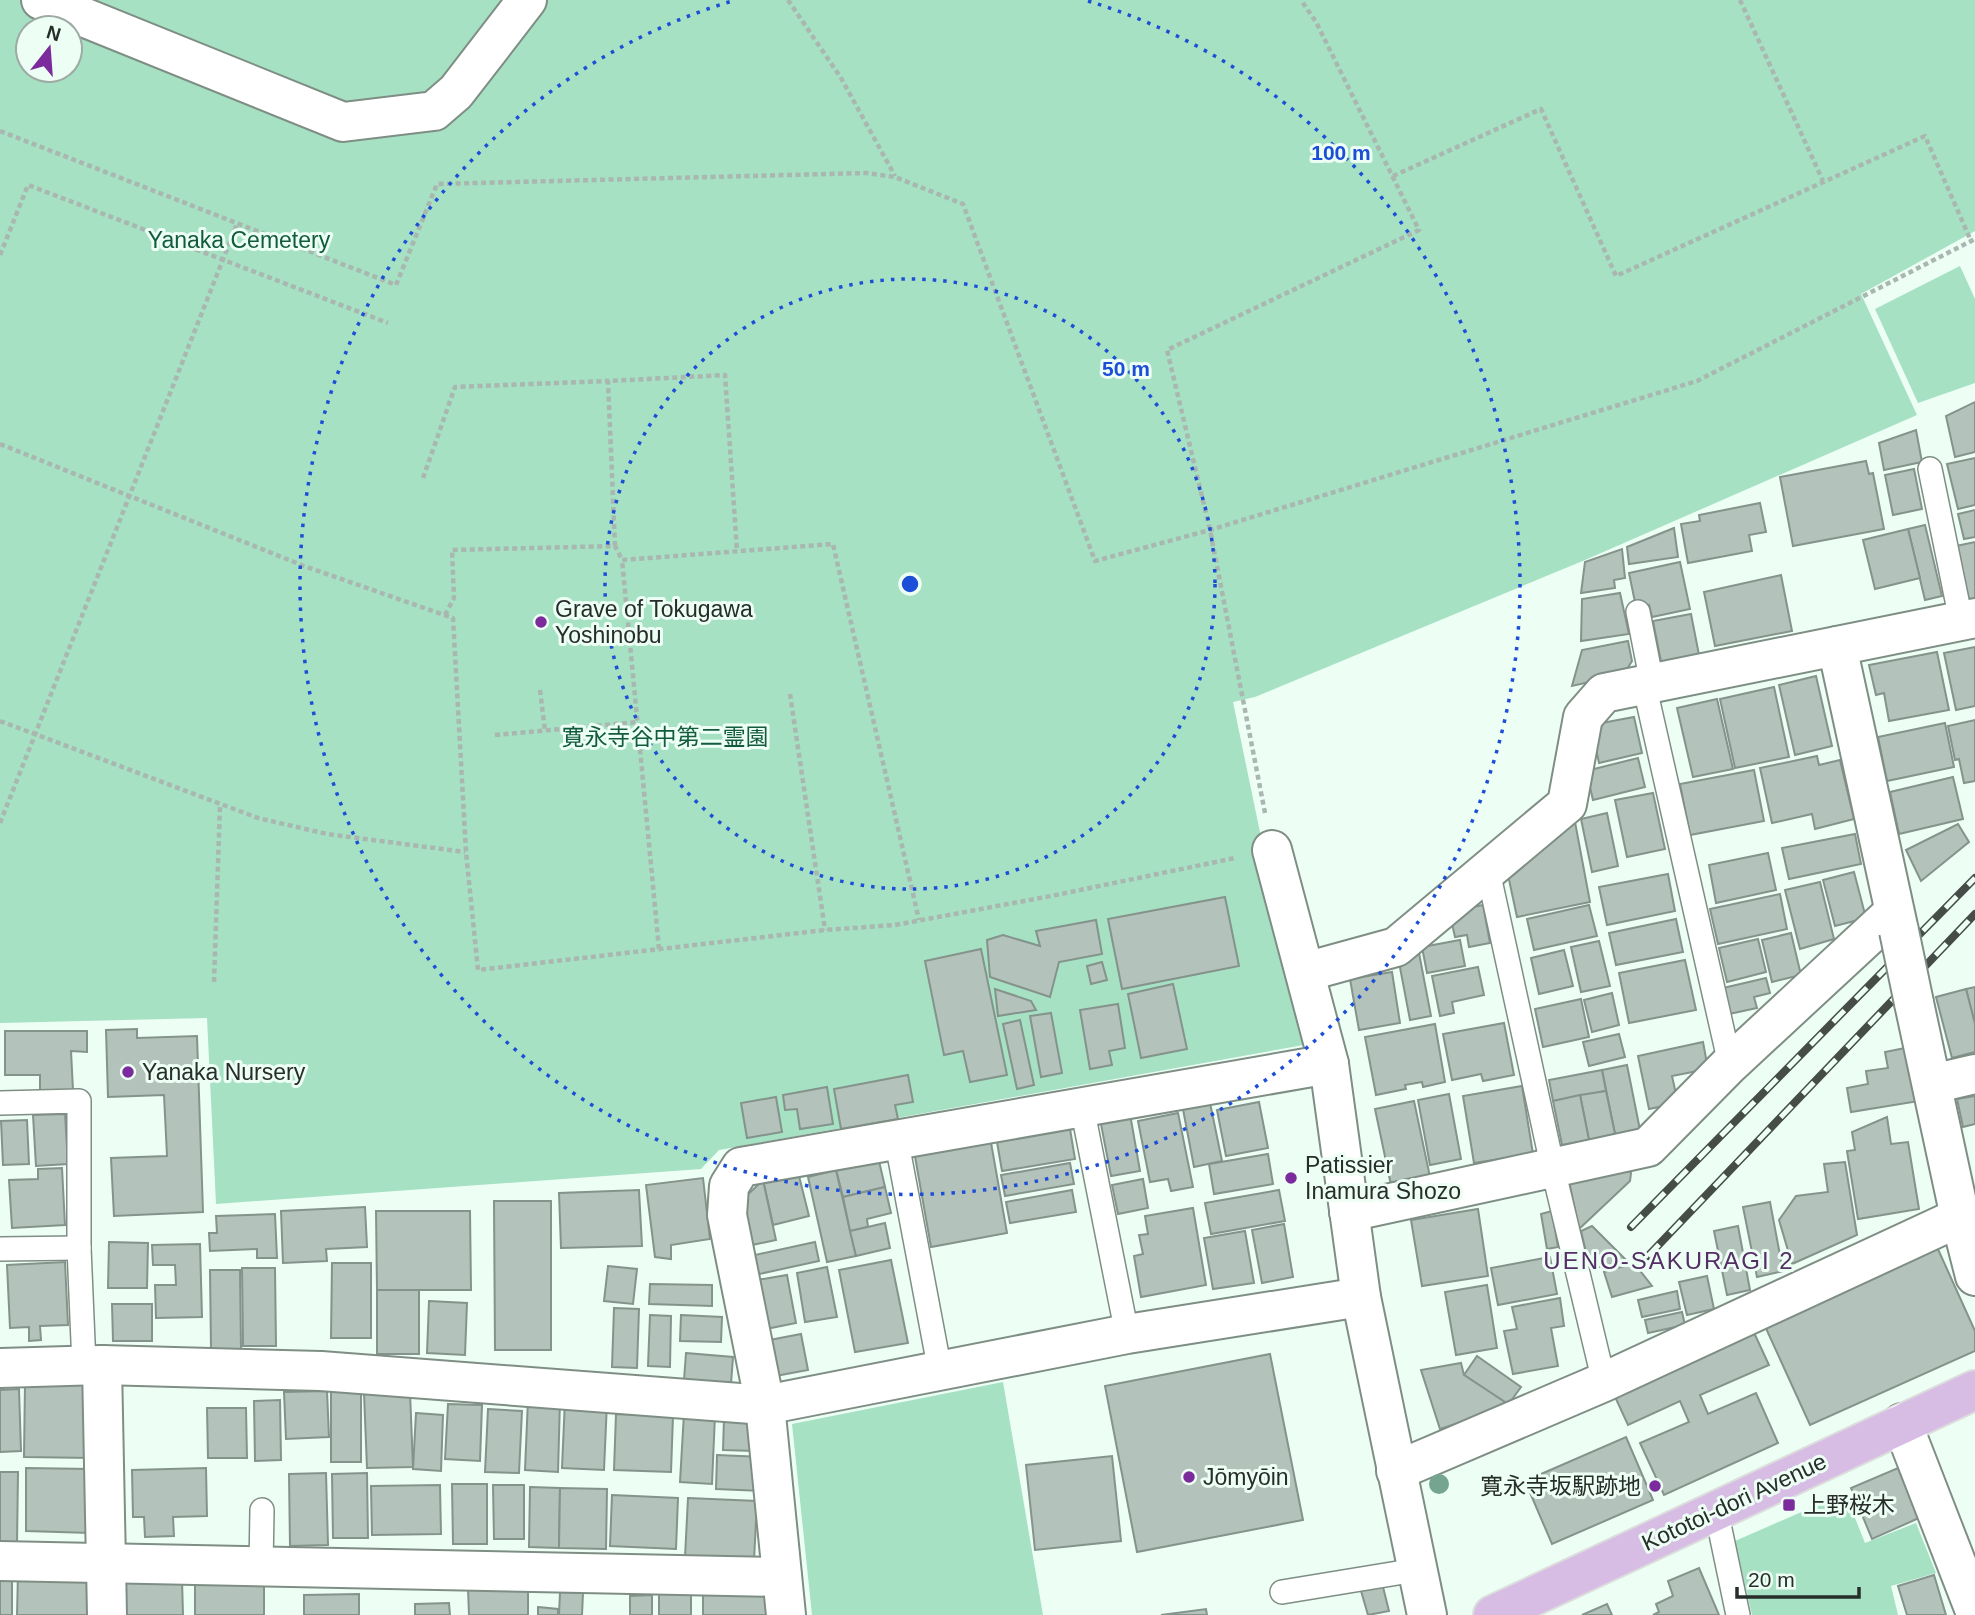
<svg xmlns="http://www.w3.org/2000/svg" width="1975" height="1615" font-family="Arial,'Noto Sans JP',sans-serif">
<rect width="100%" height="100%" fill="#edfef5"/>
<g fill="#a5e1c2" fill-rule="evenodd">
<path d="M0 0H1975V231L1861 294 1917 415 1585 560 1255 697 1233 702 1262 842 1309 1044 719 1150 701 1169 216 1204 207 1018 0 1023ZM28 28H70V70H28Z"/>
<polygon points="1960,266 1975,299 1975,383 1918,403 1875,309"/>
<polygon points="1003,1382 1043,1615 812,1615 792,1424"/>
<polygon points="1845,1493 1865,1543 1916,1523 1936,1573 1891,1586 1898,1615 1752,1615 1735,1541"/>
</g>
<g fill="#b3c2ba" stroke="#84938b" stroke-width="2">
<polygon points="1975,402 1975,452 1955,457 1946,416"/>
<polygon points="1916,430 1922,462 1884,470 1879,443"/>
<polygon points="1975,458 1975,505 1958,509 1947,464"/>
<polygon points="1866,461 1869,474 1873,473 1884,529 1793,546 1780,477"/>
<polygon points="1914,469 1922,509 1893,515 1885,475"/>
<polygon points="1760,503 1766,532 1749,535 1752,551 1688,563 1681,524 1700,521 1699,515"/>
<polygon points="1975,510 1975,537 1964,539 1958,514"/>
<polygon points="1925,525 1942,596 1925,600 1908,529"/>
<polygon points="1674,528 1678,557 1629,564 1627,547"/>
<polygon points="1908,529 1920,578 1875,589 1863,540"/>
<polygon points="1975,542 1975,603 1970,604 1956,546"/>
<polygon points="1622,549 1625,578 1614,580 1615,588 1581,593 1585,562"/>
<polygon points="1680,562 1690,609 1652,617 1649,605 1636,607 1629,573"/>
<polygon points="1781,575 1792,631 1715,646 1704,592"/>
<polygon points="1620,593 1629,634 1581,641 1582,599"/>
<polygon points="1691,614 1700,660 1662,667 1653,621"/>
<polygon points="1628,641 1632,661 1624,674 1572,686 1582,650"/>
<polygon points="1975,647 1975,706 1956,710 1944,653"/>
<polygon points="1937,652 1949,710 1889,721 1884,693 1876,695 1869,665"/>
<polygon points="1816,676 1832,746 1795,755 1779,685"/>
<polygon points="1774,687 1789,757 1735,768 1720,699"/>
<polygon points="1717,699 1733,769 1693,777 1677,708"/>
<polygon points="1634,717 1642,753 1599,763 1591,725"/>
<polygon points="1975,720 1975,781 1964,783 1959,759 1955,760 1948,726"/>
<polygon points="1945,723 1954,767 1887,781 1878,737"/>
<polygon points="1817,756 1819,765 1840,760 1854,819 1815,829 1812,814 1772,823 1760,768"/>
<polygon points="1638,758 1645,787 1593,800 1586,771"/>
<polygon points="1754,770 1764,821 1690,835 1680,784"/>
<polygon points="1953,777 1963,819 1899,834 1890,792"/>
<polygon points="1653,793 1665,849 1627,857 1615,800"/>
<polygon points="1607,813 1618,866 1592,872 1581,819"/>
<polygon points="1575,822 1590,902 1517,917 1508,875"/>
<polygon points="1958,824 1969,842 1921,881 1906,850"/>
<polygon points="1855,834 1861,864 1789,879 1782,848"/>
<polygon points="1768,853 1776,890 1716,903 1709,865"/>
<polygon points="1854,872 1866,918 1835,926 1823,880"/>
<polygon points="1668,874 1675,911 1607,925 1599,887"/>
<polygon points="1820,882 1834,939 1800,949 1785,890"/>
<polygon points="1780,894 1787,929 1718,944 1710,909"/>
<polygon points="1225,897 1239,966 1122,989 1108,919"/>
<polygon points="1483,905 1490,943 1469,947 1467,935 1455,937 1451,919 1463,917 1462,909"/>
<polygon points="1589,905 1597,936 1534,950 1527,919"/>
<polygon points="1676,919 1683,952 1616,965 1609,933"/>
<polygon points="1096,920 1102,954 1059,962 1050,997 990,977 987,940 1003,935 1040,946 1036,931"/>
<polygon points="1791,933 1801,975 1772,982 1762,940"/>
<polygon points="1758,939 1766,972 1727,982 1719,948"/>
<polygon points="1460,940 1465,966 1427,973 1422,947"/>
<polygon points="1599,941 1610,986 1581,992 1571,947"/>
<polygon points="981,949 1007,1075 970,1082 963,1051 944,1055 925,961"/>
<polygon points="1564,950 1573,986 1539,994 1531,958"/>
<polygon points="1419,953 1431,1016 1410,1020 1398,957"/>
<polygon points="1685,960 1696,1010 1629,1023 1619,973"/>
<polygon points="1102,962 1107,980 1091,984 1087,966"/>
<polygon points="1478,967 1484,995 1452,1002 1454,1013 1440,1016 1432,976"/>
<polygon points="1392,972 1400,1023 1359,1030 1350,979"/>
<polygon points="1766,978 1770,993 1754,997 1757,1008 1729,1014 1723,988"/>
<polygon points="1173,984 1187,1049 1141,1058 1128,994"/>
<polygon points="1975,987 1975,1024 1966,989"/>
<polygon points="995,989 1031,1001 1036,1010 998,1016"/>
<polygon points="1966,989 1975,1024 1975,1052 1952,1058 1936,997"/>
<polygon points="1612,993 1619,1025 1592,1032 1584,1000"/>
<polygon points="1581,999 1589,1037 1543,1047 1535,1009"/>
<polygon points="1118,1004 1125,1048 1109,1051 1112,1065 1090,1069 1080,1010"/>
<polygon points="1051,1013 1062,1073 1041,1077 1030,1016"/>
<polygon points="1020,1020 1034,1085 1017,1089 1003,1024"/>
<polygon points="1504,1023 1514,1075 1483,1081 1481,1074 1452,1080 1443,1034"/>
<polygon points="1435,1024 1445,1082 1423,1087 1422,1082 1405,1085 1406,1089 1376,1095 1365,1037"/>
<polygon points="137,1029 137,1038 197,1036 203,1212 114,1216 111,1158 167,1156 164,1095 108,1097 106,1030"/>
<polygon points="5,1031 87,1031 87,1052 71,1051 73,1090 40,1090 40,1075 5,1075"/>
<polygon points="1619,1034 1625,1057 1589,1066 1583,1042"/>
<polygon points="1703,1042 1708,1069 1672,1076 1678,1103 1649,1109 1638,1056"/>
<polygon points="1910,1047 1919,1101 1851,1112 1847,1088 1868,1084 1866,1071 1888,1068 1885,1052"/>
<polygon points="1627,1065 1640,1130 1615,1134 1602,1070"/>
<polygon points="1602,1070 1606,1091 1553,1101 1549,1080"/>
<polygon points="908,1075 913,1102 895,1105 898,1119 841,1129 834,1089"/>
<polygon points="1522,1086 1533,1154 1474,1163 1463,1096"/>
<polygon points="827,1087 833,1124 800,1129 797,1109 785,1110 783,1095"/>
<polygon points="1606,1091 1615,1134 1589,1140 1580,1095"/>
<polygon points="1449,1094 1461,1159 1430,1165 1418,1100"/>
<polygon points="1580,1095 1589,1140 1562,1145 1553,1101"/>
<polygon points="1975,1096 1975,1124 1963,1127 1957,1099"/>
<polygon points="776,1097 782,1132 747,1138 741,1103"/>
<polygon points="1209,1098 1222,1161 1194,1167 1182,1104"/>
<polygon points="1414,1101 1430,1177 1391,1185 1375,1109"/>
<polygon points="1259,1102 1268,1148 1226,1156 1217,1110"/>
<polygon points="1178,1113 1193,1187 1171,1191 1168,1179 1150,1182 1138,1121"/>
<polygon points="65,1114 68,1164 36,1166 33,1115"/>
<polygon points="1130,1114 1140,1171 1111,1176 1100,1119"/>
<polygon points="1887,1117 1891,1144 1908,1142 1919,1209 1858,1219 1847,1151 1855,1150 1852,1132"/>
<polygon points="27,1120 29,1164 3,1165 1,1121"/>
<polygon points="1070,1129 1075,1159 1002,1171 997,1142"/>
<polygon points="990,1137 1007,1233 931,1247 914,1151"/>
<polygon points="1268,1154 1273,1184 1214,1194 1209,1164"/>
<polygon points="879,1161 885,1187 843,1197 836,1170"/>
<polygon points="1845,1162 1857,1235 1792,1264 1779,1220 1796,1196 1828,1192 1824,1164"/>
<polygon points="1070,1163 1074,1184 1005,1196 1001,1175"/>
<polygon points="62,1168 65,1225 12,1228 9,1180 38,1179 38,1169"/>
<polygon points="836,1170 856,1256 827,1262 808,1177"/>
<polygon points="1628,1170 1631,1173 1630,1181 1579,1229 1569,1181"/>
<polygon points="798,1172 809,1216 773,1225 763,1180"/>
<polygon points="703,1178 710,1239 671,1245 671,1259 655,1257 646,1185"/>
<polygon points="1143,1179 1148,1208 1118,1214 1112,1185"/>
<polygon points="763,1180 776,1240 752,1245 742,1200"/>
<polygon points="885,1187 891,1213 867,1219 868,1227 850,1231 843,1197"/>
<polygon points="639,1190 642,1246 561,1248 559,1193"/>
<polygon points="1072,1190 1076,1212 1010,1223 1006,1202"/>
<polygon points="1279,1190 1285,1221 1211,1234 1205,1203"/>
<polygon points="494,1201 551,1201 551,1350 495,1350"/>
<polygon points="1770,1202 1783,1271 1757,1277 1743,1207"/>
<polygon points="365,1207 367,1247 326,1249 327,1261 283,1263 281,1211"/>
<polygon points="1193,1208 1206,1285 1141,1297 1134,1256 1143,1254 1139,1235 1148,1234 1145,1216"/>
<polygon points="1478,1209 1488,1276 1422,1286 1411,1220"/>
<polygon points="376,1211 470,1211 471,1290 377,1290"/>
<polygon points="1552,1211 1558,1247 1547,1249 1541,1214"/>
<polygon points="275,1214 277,1258 257,1258 257,1249 210,1251 209,1233 217,1233 216,1216"/>
<polygon points="885,1223 890,1248 856,1256 850,1231"/>
<polygon points="1284,1224 1293,1277 1262,1283 1252,1230"/>
<polygon points="1592,1226 1627,1261 1590,1269 1581,1231"/>
<polygon points="1738,1226 1750,1290 1727,1295 1714,1231"/>
<polygon points="1245,1231 1254,1283 1213,1289 1204,1238"/>
<polygon points="109,1242 148,1243 147,1288 108,1288"/>
<polygon points="815,1242 819,1261 750,1276 746,1257"/>
<polygon points="200,1244 202,1317 156,1318 155,1285 176,1285 175,1265 153,1265 152,1245"/>
<polygon points="1937,1247 1975,1331 1975,1351 1810,1425 1764,1324"/>
<polygon points="1550,1257 1557,1294 1498,1305 1491,1268"/>
<polygon points="891,1260 908,1343 855,1352 839,1270"/>
<polygon points="65,1262 68,1325 40,1326 41,1340 29,1341 29,1327 10,1328 7,1265"/>
<polygon points="332,1263 371,1263 371,1338 331,1338"/>
<polygon points="1634,1263 1652,1286 1612,1297 1604,1272"/>
<polygon points="608,1266 637,1269 633,1304 604,1301"/>
<polygon points="827,1267 837,1317 805,1322 797,1273"/>
<polygon points="242,1268 275,1268 276,1346 243,1346"/>
<polygon points="210,1270 240,1270 241,1349 211,1349"/>
<polygon points="787,1275 796,1323 766,1329 757,1280"/>
<polygon points="1707,1276 1714,1309 1687,1315 1679,1282"/>
<polygon points="650,1284 712,1285 712,1306 649,1304"/>
<polygon points="1487,1285 1497,1348 1456,1355 1445,1292"/>
<rect x="377" y="1290" width="42" height="64"/>
<polygon points="1677,1291 1680,1309 1642,1317 1638,1300"/>
<polygon points="1560,1298 1564,1326 1551,1328 1558,1366 1513,1374 1504,1331 1517,1329 1512,1307"/>
<polygon points="429,1301 467,1303 465,1355 427,1353"/>
<polygon points="112,1304 152,1304 152,1341 113,1341"/>
<polygon points="614,1308 639,1309 637,1368 612,1367"/>
<polygon points="1682,1312 1685,1325 1648,1333 1645,1320"/>
<polygon points="650,1315 671,1316 670,1367 648,1366"/>
<polygon points="681,1315 722,1317 721,1342 680,1341"/>
<polygon points="1750,1324 1769,1365 1700,1395 1708,1414 1756,1393 1778,1443 1664,1495 1640,1443 1689,1422 1680,1401 1628,1425 1610,1386"/>
<polygon points="801,1334 808,1370 770,1377 764,1341"/>
<polygon points="686,1353 733,1357 731,1384 684,1380"/>
<polygon points="1270,1354 1303,1520 1137,1552 1105,1386"/>
<polygon points="1477,1356 1521,1387 1508,1405 1464,1375"/>
<polygon points="1461,1363 1464,1375 1511,1406 1440,1429 1421,1370"/>
<polygon points="25,1383 92,1383 92,1458 24,1457"/>
<polygon points="19,1389 21,1451 0,1452 0,1390"/>
<polygon points="327,1391 329,1437 286,1439 284,1392"/>
<rect x="331" y="1391" width="30" height="71"/>
<polygon points="410,1392 413,1467 367,1468 364,1393"/>
<polygon points="528,1399 560,1400 558,1472 525,1470"/>
<polygon points="280,1400 281,1460 255,1461 254,1401"/>
<polygon points="565,1400 607,1402 604,1470 562,1468"/>
<polygon points="448,1404 482,1405 480,1461 445,1459"/>
<polygon points="207,1408 246,1408 247,1458 208,1458"/>
<polygon points="488,1409 522,1411 519,1473 485,1472"/>
<polygon points="416,1413 443,1415 441,1471 413,1469"/>
<polygon points="684,1413 715,1415 712,1484 680,1482"/>
<polygon points="616,1414 673,1416 671,1472 614,1470"/>
<polygon points="724,1418 756,1420 755,1451 723,1450"/>
<polygon points="1626,1437 1653,1500 1552,1544 1525,1481"/>
<polygon points="717,1455 763,1457 762,1491 716,1489"/>
<polygon points="1112,1456 1121,1541 1035,1550 1026,1465"/>
<polygon points="26,1468 91,1469 90,1533 26,1531"/>
<polygon points="206,1468 207,1516 173,1517 174,1536 145,1537 144,1517 133,1517 132,1470"/>
<polygon points="1898,1468 1919,1518 1872,1539 1851,1488"/>
<polygon points="0,1472 18,1472 17,1544 0,1543"/>
<polygon points="326,1473 328,1545 290,1546 289,1474"/>
<polygon points="367,1473 368,1538 333,1538 332,1474"/>
<polygon points="452,1484 487,1484 487,1544 453,1544"/>
<polygon points="440,1485 441,1534 372,1535 371,1486"/>
<polygon points="493,1485 524,1485 524,1539 494,1539"/>
<polygon points="530,1487 560,1488 559,1548 529,1547"/>
<polygon points="560,1488 607,1489 606,1549 559,1548"/>
<polygon points="612,1495 678,1498 676,1549 610,1546"/>
<polygon points="688,1498 757,1501 754,1561 685,1557"/>
<polygon points="1699,1568 1719,1615 1653,1615 1659,1612 1656,1604 1673,1596 1668,1581"/>
<rect x="0" y="1571" width="12" height="44"/>
<polygon points="18,1573 95,1575 94,1615 17,1615"/>
<polygon points="1934,1575 1946,1615 1907,1615 1898,1586"/>
<polygon points="182,1579 183,1615 126,1615 125,1580"/>
<polygon points="1381,1579 1389,1611 1368,1615 1359,1584"/>
<rect x="195" y="1582" width="69" height="33"/>
<polygon points="528,1587 528,1615 469,1615 468,1588"/>
<polygon points="560,1592 583,1593 582,1615 559,1615"/>
<polygon points="691,1592 691,1615 659,1615 659,1593"/>
<polygon points="769,1592 770,1615 703,1615 703,1593"/>
<polygon points="359,1594 359,1615 304,1615 304,1595"/>
<polygon points="652,1595 652,1615 630,1615 630,1596"/>
<polygon points="449,1603 450,1615 415,1615 415,1604"/>
<polygon points="1607,1604 1612,1615 1582,1615"/>
<polygon points="538,1607 558,1609 558,1615 538,1615"/>
<polygon points="1206,1609 1207,1615 1161,1615"/>
</g>
<g fill="none" stroke-linecap="round" stroke-linejoin="round">
<defs>
<g id="lane">
<polyline points="1930,469 1961,620"/>
<polyline points="1638,612 1652,683"/>
<polyline points="1644,684 1730,1064"/>
<polyline points="1488,871 1553,1169 1604,1382"/>
<polyline points="0,1103 79,1101 79,1248 84,1365"/>
<polyline points="1082,1107 1127,1334"/>
<polyline points="896,1138 940,1371"/>
<polyline points="0,1249 79,1248"/>
<polyline points="1716,1510 1738,1615"/>
<polyline points="261,1566 262,1510"/>
<polyline points="1282,1592 1416,1570"/>
</g>
<g id="street">
<polyline points="41,0 343,122 434,111 456,92 527,0"/>
<polyline points="1837,646 1899,931"/>
<polyline points="1272,850 1329,1064 1361,1297 1427,1615"/>
<polyline points="1305,972 1396,947 1567,804 1583,717 1604,693 1975,618"/>
<polyline points="1914,1003 1960,1217"/>
<polyline points="1932,1084 1975,1074"/>
<polyline points="1349,1212 1648,1147 1730,1064 1894,912"/>
<polyline points="102,1365 107,1615"/>
<polyline points="0,1368 102,1365 321,1371 765,1405 1127,1334 1361,1297"/>
<polyline points="1902,1423 1975,1611"/>
<polyline points="1396,1471 1604,1382 1960,1217 1975,1276"/>
<polyline points="0,1561 782,1577"/>
<polyline points="786,1615 765,1405 727,1215 729,1186 741,1167 1329,1064"/>
</g>
<polyline id="primary" points="1493,1615 1975,1390"/>
</defs>
<use href="#lane" stroke="#7f8e85" stroke-width="26"/>
<use href="#street" stroke="#7f8e85" stroke-width="42"/>
<use href="#primary" stroke="#dcdddd" stroke-width="42"/>
<g stroke="#a9b7b0" stroke-width="4.5" stroke-dasharray="5 3.5" stroke-linecap="butt">
<polyline points="788,0 841,78 895,176"/>
<polyline points="1740,0 1823,181"/>
<polyline points="0,131 396,285 437,184 866,173 895,177 963,204 1095,561 1210,530 1697,381 1975,239"/>
<polyline points="1393,176 1541,109 1616,276 1925,136 1971,241 1972,240"/>
<polyline points="0,255 28,185 388,323"/>
<polyline points="0,444 304,566 453,618 466,852 478,970 825,930 895,925 1051,896 1235,858"/>
<polyline points="423,478 455,387 608,381"/>
<polyline points="615,546 608,381 725,375 737,551"/>
<polyline points="445,615 454,598 452,550 615,546 622,560"/>
<polyline points="540,690 545,731"/>
<polyline points="790,694 825,930"/>
<polyline points="0,721 258,818 327,834 465,852"/>
<polyline points="495,735 638,722"/>
<polyline points="1265,813 1210,530 1167,350 1419,230 1316,22 1301,0"/>
<polyline points="0,823 237,224"/>
<polyline points="659,949 622,560 833,544 919,920"/>
<polyline points="214,982 220,805"/>
</g>
<use href="#lane" stroke="#fff" stroke-width="23"/>
<use href="#street" stroke="#fff" stroke-width="38"/>
<use href="#primary" stroke="#d7bce4" stroke-width="38"/>
<defs>
<g id="rail">
<polyline points="1631,1227 1975,878"/>
<polyline points="1648,1256 1975,914"/>
</g>
</defs>
<use href="#rail" stroke="#464d49" stroke-width="8"/>
<use href="#rail" stroke="#edfef5" stroke-width="5" stroke-dasharray="16" stroke-linecap="butt"/>
<defs>
<polyline id="street-bridge" points="1899,931 1914,1003"/>
</defs>
<use href="#street-bridge" stroke="#7f8e85" stroke-width="42" stroke-linecap="butt"/>
<use href="#street-bridge" stroke="#fff" stroke-width="38"/>
</g>
<circle fill="#75a491" cx="1439" cy="1484" r="10"/>
<g fill="none" stroke="#1d4ed8" stroke-width="3.5" stroke-dasharray="3.5 7">
<circle cx="910" cy="584" r="305"/>
<path d="M1088 1A610 610 0 1 1 732 1"/>
</g>
<g fill="#7b2b9b" stroke="#edfef5" stroke-width="2.5">
<circle cx="541" cy="622" r="7"/>
<circle cx="128" cy="1072" r="7"/>
<circle cx="1291" cy="1178" r="7"/>
<circle cx="1189" cy="1477" r="7"/>
<circle cx="1655" cy="1486" r="7"/>
<rect x="1782" y="1498" width="14" height="14" rx="3.5"/>
</g>
<g text-anchor="middle" stroke-width="6" stroke-linejoin="round" paint-order="stroke">
<g font-size="23" fill="#125b3f" stroke="#edfef5">
<text x="239" y="248">Yanaka Cemetery</text>
<text x="665" y="745">寛永寺谷中第二霊園</text>
</g>
<g font-size="23" fill="#272d2a" stroke="#edfef5" text-anchor="start">
<text x="555" y="617">Grave of Tokugawa<tspan x="555" dy="26">Yoshinobu</tspan></text>
<text x="142" y="1080">Yanaka Nursery</text>
<text x="1305" y="1173">Patissier<tspan x="1305" dy="26">Inamura Shozo</tspan></text>
<text x="1203" y="1485">Jōmyōin</text>
<text x="1641" y="1494" text-anchor="end">寛永寺坂駅跡地</text>
<text x="1803" y="1513">上野桜木</text>
</g>
<g font-size="23" fill="#272d2a" stroke="#edfef5">
<text transform="translate(1734 1502) rotate(-25)" y="8">Kototoi-dori Avenue</text>
</g>
<g font-size="24" letter-spacing="2" fill="#542e65" stroke="#edfef5">
<text x="1669" y="1269">UENO-SAKURAGI 2</text>
</g>
</g>
<circle cx="910" cy="584" r="10" fill="#1d4ed8" stroke="#edfef5" stroke-width="3.5"/>
<g font-size="21" text-anchor="middle" font-weight="bold" fill="#1d4ed8" stroke="#edfef5" stroke-width="6" stroke-linejoin="round" paint-order="stroke">
<text x="1341" y="160">100 m</text>
<text x="1126" y="376">50 m</text>
</g>
<g transform="translate(49 49) rotate(17)"><circle r="33" fill="#edfef5" stroke="#9eaaa4" stroke-width="2"/>
<path d="M0-5L12 26L0 18L-12 26Z" fill="#7b2b9b"/>
<text y="-10" font-size="19" font-weight="bold" text-anchor="middle" fill="#272d2a">N</text>
</g>
<path d="M1737 1587v10h122v-10" fill="none" stroke="#272d2a" stroke-width="3.5"/>
<text x="1748" y="1587" font-size="21" fill="#272d2a" stroke="#edfef5" stroke-width="5" paint-order="stroke">20 m</text>
</svg>
